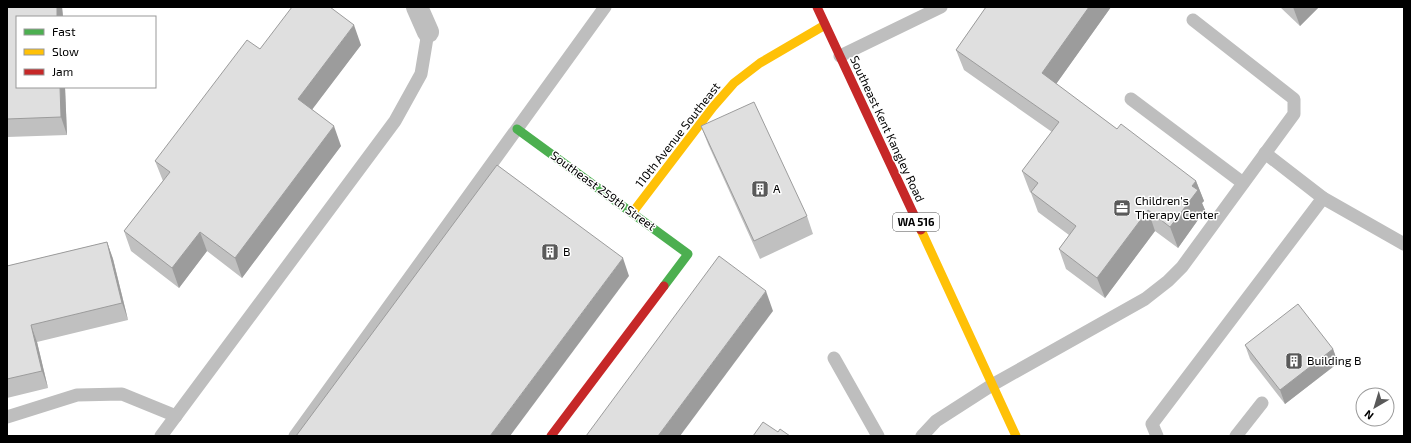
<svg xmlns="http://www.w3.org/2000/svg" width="1411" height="443" font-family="'Exo 2',sans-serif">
<rect width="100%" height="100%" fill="#fff"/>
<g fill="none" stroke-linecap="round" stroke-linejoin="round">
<g stroke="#bebebe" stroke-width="13">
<polyline points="840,56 941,7"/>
<polyline points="1131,99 1243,183"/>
<polyline points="1265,153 1323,198 1404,244"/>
<polyline points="834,358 878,436"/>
<polyline points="7,417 77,395 122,394 176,416"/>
<polyline points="161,436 395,121 421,74 428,32"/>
<polyline points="295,436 605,7"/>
<polyline points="922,436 936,421 992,385 1145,299 1168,281 1182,267 1294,114 1294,99 1193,20"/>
<polyline points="1157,436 1152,424 1323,198"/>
<polyline points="1236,436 1262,403"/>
</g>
<polyline stroke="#bebebe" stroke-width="22" points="417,7 428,32"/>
<polyline stroke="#4caf50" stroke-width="9" points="517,129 688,254 664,286"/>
<g stroke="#ffc107" stroke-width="9">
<polyline points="633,212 713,107 734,83 760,63 825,25"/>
<polyline points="921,230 1016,436"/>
</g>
<g stroke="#c62828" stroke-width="9">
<polyline points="817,7 921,230"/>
<polyline points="551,436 664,286"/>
</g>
</g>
<g fill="#c0c0c0">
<polygon points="7,7 62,7 63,17 17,17 65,87 67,135 7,137"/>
<polygon points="986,7 1111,7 1056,84 1117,129 1196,181 1204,201 1202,203 1205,210 1178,248 1155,231 1105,298 1066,269 1059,249 1069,235 1038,212 1031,193 1030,192 1022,171 1052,132 964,70 956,50"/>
<polygon points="1280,7 1319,7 1300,26"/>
<polygon points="361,45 312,109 341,146 242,278 207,251 179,288 131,251 124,231 163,181 155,161 260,49"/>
<polygon points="701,126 807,216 813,234 760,259 708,144"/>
<polygon points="107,242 113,259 128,320 37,342 48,388 7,398 7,266"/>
<polygon points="1245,345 1333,349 1338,363 1285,404 1250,359"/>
</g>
<g fill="#9c9c9c">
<polygon points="57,7 62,7 63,17 57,17"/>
<polygon points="1089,7 1111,7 1049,94 1042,73"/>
<polygon points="1293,7 1319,7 1300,26"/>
<polygon points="354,25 361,45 305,119 298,99"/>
<polygon points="60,87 65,87 67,135 61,117"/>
<polygon points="334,126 341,146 242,278 235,258"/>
<polygon points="1196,181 1204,201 1202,203 1205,210 1178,248 1170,227 1192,186"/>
<polygon points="1148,210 1155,231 1105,298 1097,278"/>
<polygon points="200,232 207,251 179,288 172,268"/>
<polygon points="107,242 113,259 128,320 122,303"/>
<polygon points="623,258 629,276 510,436 490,436"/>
<polygon points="766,291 773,311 680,436 658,436"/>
<polygon points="31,325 37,342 48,388 42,371"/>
<polygon points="1333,349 1338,363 1285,404 1280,390"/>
</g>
<g fill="#dfdfdf" stroke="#9c9c9c">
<polygon points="7,7 57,7 57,17 17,17 17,87 60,87 61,117 7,119"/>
<polygon points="292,7 330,7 354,25 298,99 334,126 235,258 200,232 172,268 124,231 170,172 155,161 247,40 260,49"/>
<polygon points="986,7 1089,7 1042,73 1117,129 1121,124 1196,181 1192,186 1198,190 1170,227 1148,210 1097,278 1059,249 1076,226 1031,192 1038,183 1022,171 1059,122 956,50"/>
<polygon points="754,102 807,216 754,241 701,126"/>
<polygon points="497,165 623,258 490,436 296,436"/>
<polygon points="107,242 122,303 31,325 42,371 7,379 7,266"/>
<polygon points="719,256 766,291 658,436 586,436"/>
<polygon points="1298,304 1333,349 1280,390 1245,345"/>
<polygon points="763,422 778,432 780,429 790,436 753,436"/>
</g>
<defs>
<symbol id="building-square" viewBox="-11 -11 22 22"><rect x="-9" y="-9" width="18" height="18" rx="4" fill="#595959" stroke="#fff"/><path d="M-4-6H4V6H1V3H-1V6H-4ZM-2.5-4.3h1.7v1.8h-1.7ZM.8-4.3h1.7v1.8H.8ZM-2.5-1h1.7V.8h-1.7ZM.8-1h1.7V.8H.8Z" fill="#fff"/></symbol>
<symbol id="office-square" viewBox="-11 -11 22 22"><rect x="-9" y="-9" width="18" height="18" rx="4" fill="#595959" stroke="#fff"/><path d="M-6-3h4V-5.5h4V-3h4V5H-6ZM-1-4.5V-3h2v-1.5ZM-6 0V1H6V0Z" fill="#fff"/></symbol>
</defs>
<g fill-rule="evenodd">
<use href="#building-square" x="750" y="179" width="20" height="20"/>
<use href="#office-square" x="1112" y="198" width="20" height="20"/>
<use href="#building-square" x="540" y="242" width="20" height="20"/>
<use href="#building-square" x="1284" y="351" width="20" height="20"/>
</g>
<g text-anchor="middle" stroke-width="3" stroke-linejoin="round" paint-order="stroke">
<rect fill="#fff" stroke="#4c4c4c" stroke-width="1" x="893" y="213" width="46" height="18" rx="3"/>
<g font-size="11" font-weight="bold" fill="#000">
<text x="916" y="226">WA 516</text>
</g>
<g font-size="12" fill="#000" stroke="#fff">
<text transform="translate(887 129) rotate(65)" y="4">Southeast Kent Kangley Road</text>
<text transform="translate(678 135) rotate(-52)" y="4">110th Avenue Southeast</text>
<text transform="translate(603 191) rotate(36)" y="4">Southeast 259th Street</text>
</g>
<g font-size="12" fill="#000" stroke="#fff" text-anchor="start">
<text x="773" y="193">A</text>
<text x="1135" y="205">Children's<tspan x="1135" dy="14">Therapy Center</tspan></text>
<text x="563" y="256">B</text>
<text x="1307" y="365">Building B</text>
</g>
</g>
<rect width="1411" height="443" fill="none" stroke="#000000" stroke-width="16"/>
<rect x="16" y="16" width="140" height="72" fill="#ffffff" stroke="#999999"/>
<rect x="24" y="29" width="20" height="6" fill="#4caf50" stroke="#999999"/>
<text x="52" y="36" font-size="12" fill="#000000">Fast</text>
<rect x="24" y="49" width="20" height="6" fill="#ffc107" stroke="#999999"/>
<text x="52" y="56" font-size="12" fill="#000000">Slow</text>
<rect x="24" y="69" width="20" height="6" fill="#c62828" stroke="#999999"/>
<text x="52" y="76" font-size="12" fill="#000000">Jam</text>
<g transform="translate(1375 407) rotate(218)"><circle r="19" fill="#ffffff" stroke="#999999"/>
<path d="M0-3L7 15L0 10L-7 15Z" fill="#595959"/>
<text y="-6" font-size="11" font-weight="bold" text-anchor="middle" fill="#000000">N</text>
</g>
</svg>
